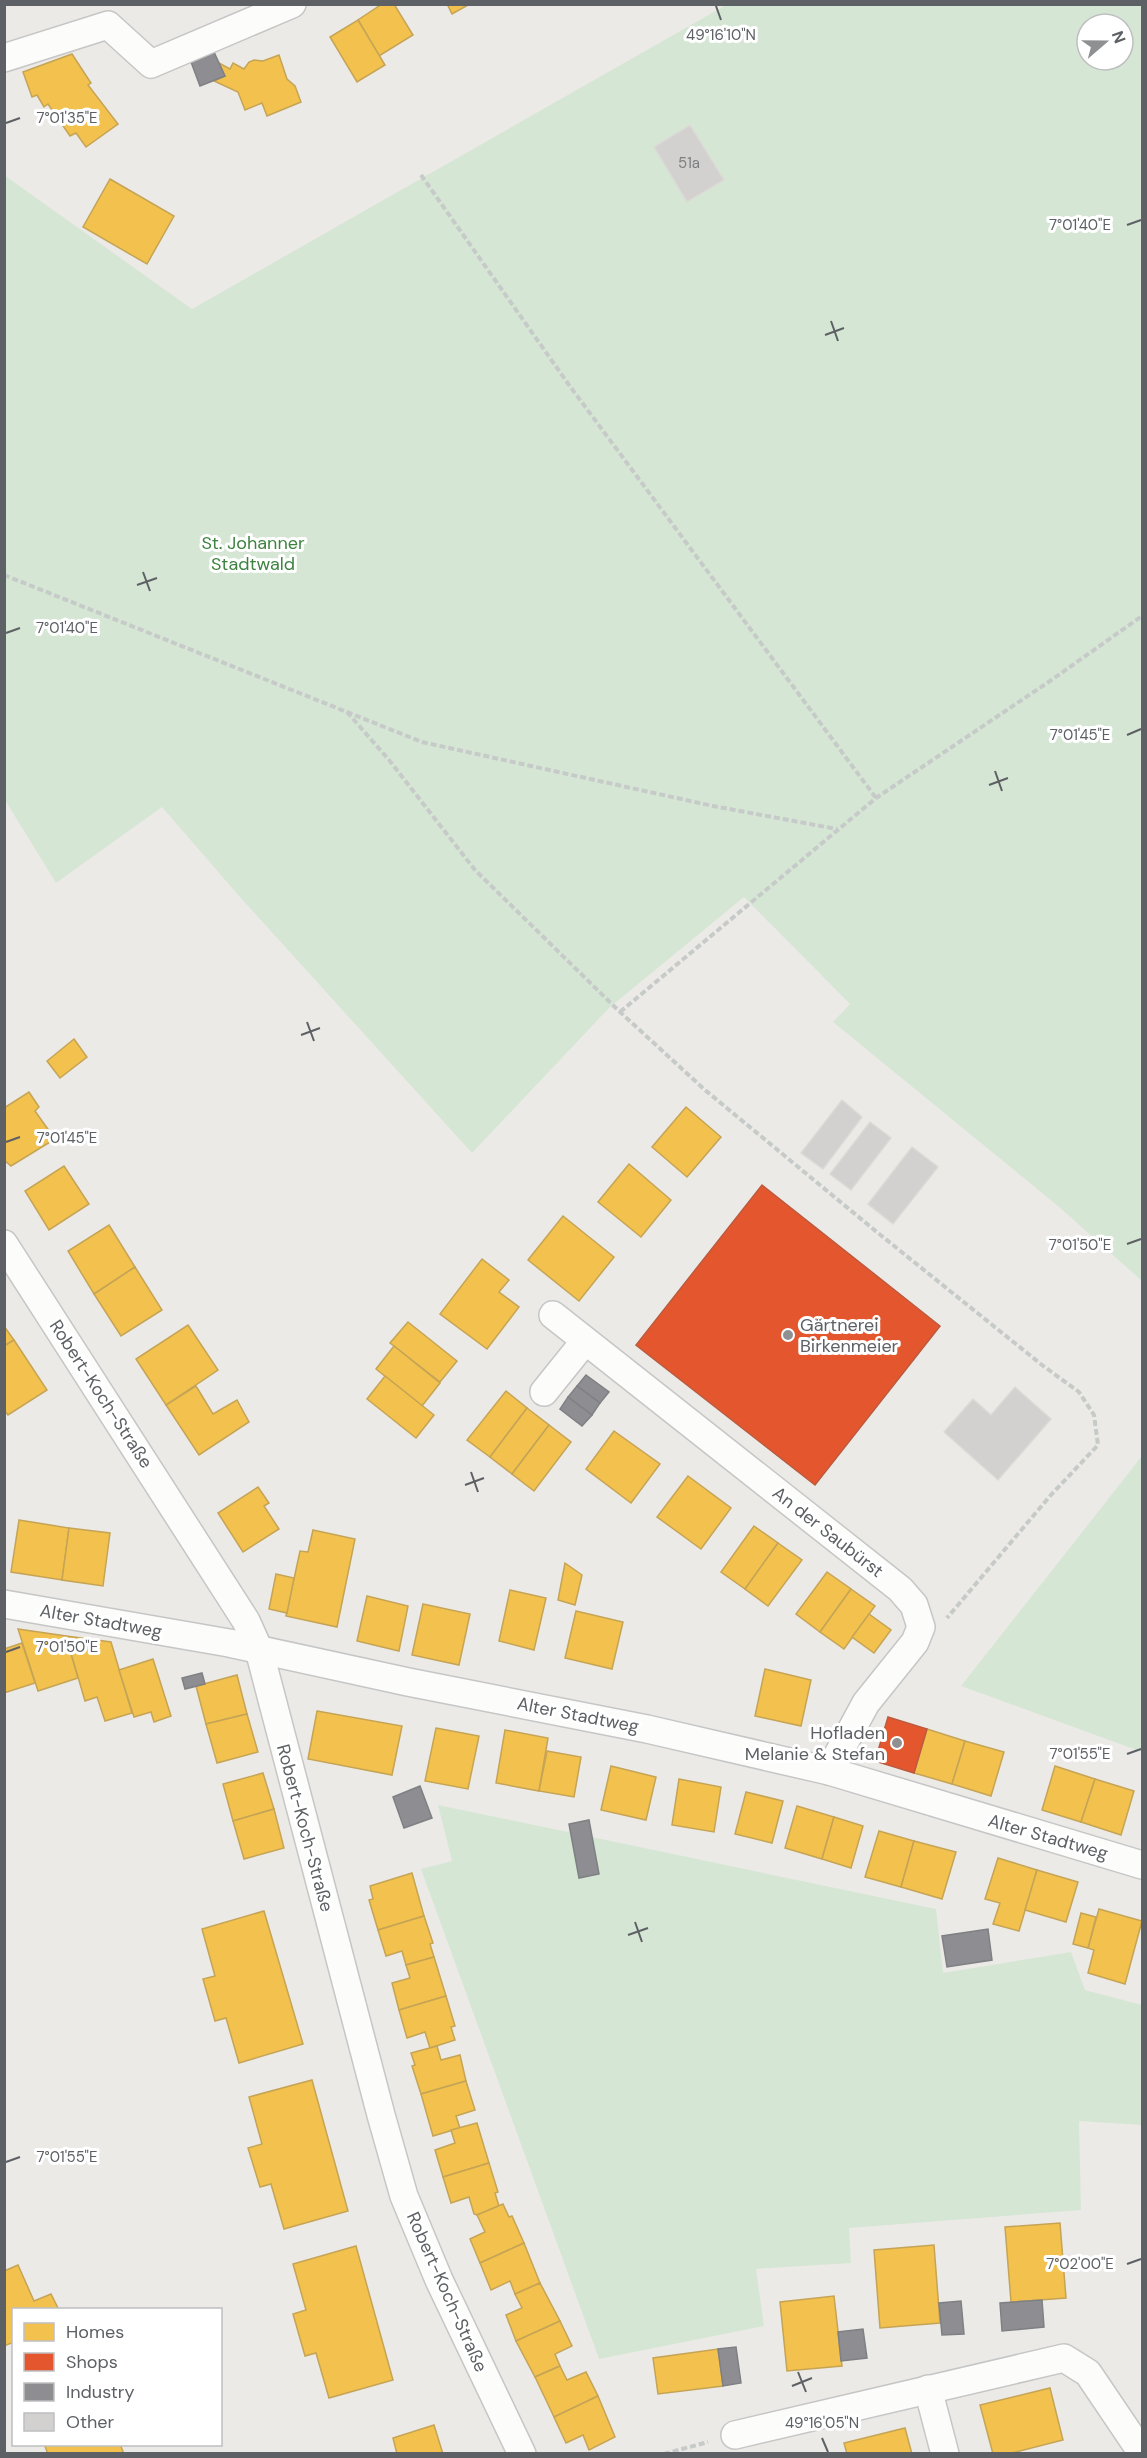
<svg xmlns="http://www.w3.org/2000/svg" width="1147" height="2458" font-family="'DM Sans',sans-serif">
<rect width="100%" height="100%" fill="#eceae7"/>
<g fill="#d6e6d4" fill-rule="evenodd">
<path d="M726 5H1142V1281L1058 1206 833 1022 850 1004 744 897 609 1008 472 1153 239 896 162 807 56 883 5 800 4 175 192 309ZM1087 24H1123V60H1087Z"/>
<polygon points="1142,1456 1142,1752 961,1686"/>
<polygon points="438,1805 936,1909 943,1973 1071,1952 1085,1990 1142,2005 1142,2125 1079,2121 1081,2210 849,2228 851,2263 756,2269 764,2326 599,2359 421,1869 452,1861"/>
</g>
<g fill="#f2c14e" stroke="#c5a455" stroke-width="1.5">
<polygon points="382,4 394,4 413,35 379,56 358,20"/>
<polygon points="447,4 470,4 452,14"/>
<polygon points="358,20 385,65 357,82 330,37"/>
<polygon points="72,54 91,83 88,85 118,124 86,147 76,133 70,136 48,104 44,107 37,95 32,97 23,72"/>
<polygon points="279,55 287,79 295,86 301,102 267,116 262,103 245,110 238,92 214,81 225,76 219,63 230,69 233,63 244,69 249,62 254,60 263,61"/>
<polygon points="110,179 174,216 147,264 83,227"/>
<polygon points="74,1039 87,1057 60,1078 47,1061"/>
<polygon points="29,1092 39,1107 35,1111 55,1139 11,1166 4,1160 4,1108"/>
<polygon points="686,1107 721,1137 687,1177 652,1147"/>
<polygon points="629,1164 671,1200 641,1237 598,1202"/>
<polygon points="64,1166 89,1204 49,1230 25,1191"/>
<polygon points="563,1216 614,1257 579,1301 528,1260"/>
<polygon points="109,1225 135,1267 94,1294 68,1251"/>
<polygon points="482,1259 509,1280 499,1292 519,1307 487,1349 440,1314"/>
<polygon points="135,1267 162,1310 121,1336 94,1294"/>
<polygon points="408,1322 457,1361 440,1382 390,1343"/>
<polygon points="188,1325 218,1370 166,1405 136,1359"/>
<polygon points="4,1326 14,1340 4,1346"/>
<polygon points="14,1340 47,1390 8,1415 4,1410 4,1346"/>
<polygon points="394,1346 440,1383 422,1406 376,1369"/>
<polygon points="385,1376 434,1415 416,1438 367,1399"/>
<polygon points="196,1386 213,1414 237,1400 249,1422 199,1455 166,1405"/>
<polygon points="506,1391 527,1408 490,1457 467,1440"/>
<polygon points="527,1408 549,1425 512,1474 490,1457"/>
<polygon points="549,1425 571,1442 534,1491 512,1474"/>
<polygon points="614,1431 660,1464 631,1503 586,1469"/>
<polygon points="688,1476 731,1508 701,1549 657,1517"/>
<polygon points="258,1487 269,1503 264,1506 279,1529 243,1552 218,1513"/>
<polygon points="19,1520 69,1528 62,1580 11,1572"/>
<polygon points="754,1526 778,1543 745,1589 721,1572"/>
<polygon points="69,1528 110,1533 103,1586 62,1580"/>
<polygon points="313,1530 355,1539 337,1627 286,1616 300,1551 308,1552"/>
<polygon points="778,1543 802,1560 768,1606 745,1589"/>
<polygon points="565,1563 582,1575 575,1605 558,1600"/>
<polygon points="827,1572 851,1589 820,1632 796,1614"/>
<polygon points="276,1574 294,1578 287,1613 269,1609"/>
<polygon points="851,1589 875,1606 844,1649 820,1632"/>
<polygon points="510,1590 546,1598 534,1650 499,1641"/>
<polygon points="367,1596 408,1606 399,1651 357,1641"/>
<polygon points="423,1604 470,1614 459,1665 412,1655"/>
<polygon points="576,1611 623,1622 612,1669 565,1658"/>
<polygon points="869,1614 891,1630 874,1653 852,1637"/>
<polygon points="18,1629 66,1636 78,1678 38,1691"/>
<polygon points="66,1636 111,1642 132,1713 105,1721 97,1697 85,1701"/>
<polygon points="22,1643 35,1683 4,1693 4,1649"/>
<polygon points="153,1659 171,1716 154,1722 151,1712 134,1717 119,1670"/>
<polygon points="765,1669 811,1680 801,1726 755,1716"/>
<polygon points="237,1675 247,1714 206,1724 196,1686"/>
<polygon points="317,1711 402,1726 392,1775 308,1759"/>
<polygon points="247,1714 258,1752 217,1763 206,1724"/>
<polygon points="436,1728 479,1736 468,1789 425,1781"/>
<polygon points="927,1729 965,1741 952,1784 914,1773"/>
<polygon points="505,1730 548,1738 539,1791 496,1783"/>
<polygon points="965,1741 1004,1752 991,1796 952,1784"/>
<polygon points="547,1751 581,1757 574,1797 539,1791"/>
<polygon points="611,1766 656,1777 646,1820 601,1810"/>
<polygon points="1055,1766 1095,1779 1081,1822 1042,1810"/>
<polygon points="263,1773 274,1809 233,1821 223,1784"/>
<polygon points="679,1779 721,1787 714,1832 672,1825"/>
<polygon points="1095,1779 1134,1791 1121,1835 1081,1822"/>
<polygon points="746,1792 783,1801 772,1843 735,1834"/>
<polygon points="797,1806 834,1817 822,1859 785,1848"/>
<polygon points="274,1809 284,1848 244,1859 233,1821"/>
<polygon points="834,1817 863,1826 851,1868 822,1859"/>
<polygon points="879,1831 914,1841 901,1887 865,1877"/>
<polygon points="914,1841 956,1852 942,1899 901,1887"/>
<polygon points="998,1858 1037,1870 1019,1931 993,1924 1000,1903 985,1899"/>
<polygon points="1037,1870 1078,1882 1066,1922 1025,1910"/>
<polygon points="412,1873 424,1916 378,1930 369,1900 373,1899 370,1886"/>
<polygon points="1099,1909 1142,1921 1125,1984 1088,1973 1094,1950 1088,1948"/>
<polygon points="264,1911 303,2044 239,2063 226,2018 215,2021 203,1979 215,1976 202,1929"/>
<polygon points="1081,1913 1096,1917 1088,1948 1073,1944"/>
<polygon points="424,1916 433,1943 430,1944 434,1957 406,1965 402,1951 386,1956 378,1930"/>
<polygon points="434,1957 446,1996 399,2010 392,1983 410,1978 406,1965"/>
<polygon points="446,1996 455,2026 451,2027 455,2040 430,2048 425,2032 407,2038 399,2010"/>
<polygon points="437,2046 441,2060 460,2055 466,2081 421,2094 412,2066 415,2065 411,2053"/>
<polygon points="312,2080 348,2211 284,2229 271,2184 260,2187 248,2148 262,2144 249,2097"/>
<polygon points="466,2081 475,2110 456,2116 460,2128 433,2136 421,2094"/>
<polygon points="477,2123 489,2163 443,2177 435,2150 455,2143 451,2130"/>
<polygon points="489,2163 498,2192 495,2193 499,2206 477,2215 474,2214 469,2197 451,2203 443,2177"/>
<polygon points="503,2204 509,2217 512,2216 524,2243 480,2263 470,2239 485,2232 477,2215"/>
<polygon points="1060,2223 1066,2298 1011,2302 1005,2227"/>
<polygon points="524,2243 540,2283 515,2294 510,2281 491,2290 480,2263"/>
<polygon points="934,2245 940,2323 880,2328 874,2250"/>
<polygon points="356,2246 393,2380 329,2398 316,2353 305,2356 293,2314 306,2310 293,2264"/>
<polygon points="18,2265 34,2301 51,2294 59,2310 14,2310 14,2342 4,2346 4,2271"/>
<polygon points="540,2283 560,2321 516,2341 506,2315 522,2308 515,2294"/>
<polygon points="834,2296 842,2366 787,2371 780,2302"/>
<polygon points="560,2321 572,2346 555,2354 560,2366 535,2377 516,2341"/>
<polygon points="718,2349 723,2386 658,2394 653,2358"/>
<polygon points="560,2366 567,2380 586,2372 598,2396 554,2417 535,2377"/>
<polygon points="1050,2388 1063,2440 1008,2454 993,2454 980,2405"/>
<polygon points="598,2396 615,2437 589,2450 583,2435 566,2443 554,2417"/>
<polygon points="434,2425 443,2454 397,2454 393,2438"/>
<polygon points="905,2428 912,2454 847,2454 844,2443"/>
<polygon points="44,2444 120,2444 124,2454 48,2454"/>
</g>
<g fill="#e4572e" stroke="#bc5a3e" stroke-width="1.5">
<polygon points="762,1185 940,1326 815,1485 636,1345"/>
<polygon points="888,1717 927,1729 914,1773 875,1761"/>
</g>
<g fill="#8d8d92" stroke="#7f8084" stroke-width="1.5">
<polygon points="214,52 225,76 200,86 191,62"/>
<polygon points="586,1375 609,1392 600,1403 577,1386"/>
<polygon points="577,1386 600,1403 592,1415 568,1397"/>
<polygon points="568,1397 592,1415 582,1426 560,1409"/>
<polygon points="202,1673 205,1684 185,1689 182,1678"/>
<polygon points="420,1786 432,1818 404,1828 393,1797"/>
<polygon points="589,1820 599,1874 579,1878 569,1824"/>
<polygon points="988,1929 992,1960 947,1967 942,1936"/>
<polygon points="1042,2300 1044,2327 1002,2331 1000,2303"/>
<polygon points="961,2301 964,2334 942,2335 939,2303"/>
<polygon points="863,2329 867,2358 841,2361 838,2332"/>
<polygon points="736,2347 741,2383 723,2386 718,2349"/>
</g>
<g fill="#d3d1d0" stroke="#dbdad6" stroke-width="1.5">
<polygon points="690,125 724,180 687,202 654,147"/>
<polygon points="842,1100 862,1117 823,1169 801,1153"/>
<polygon points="870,1122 891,1138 851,1190 830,1174"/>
<polygon points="912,1147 938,1167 893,1224 868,1204"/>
<polygon points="1015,1387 1051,1419 998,1480 944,1432 973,1399 991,1415"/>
</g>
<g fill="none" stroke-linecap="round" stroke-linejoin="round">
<defs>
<g id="street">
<polyline points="4,58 108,25 151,64 292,4"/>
<polyline points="4,1244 246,1621 259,1650 381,2115 404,2196 439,2280 522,2454"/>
<polyline points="553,1315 900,1589 914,1605 921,1627 915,1642 866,1703 829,1771"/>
<polyline points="544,1392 585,1341"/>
<polyline points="4,1604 229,1643 408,1682 647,1729 829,1771 1142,1865"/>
<polyline points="928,2389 945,2454"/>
<polyline points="735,2435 1064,2358 1088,2373 1142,2453"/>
</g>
</defs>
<use href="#street" stroke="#c6c6c6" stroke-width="30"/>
<g stroke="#c6cac8" stroke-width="4" stroke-dasharray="6 3" stroke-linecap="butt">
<polyline points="421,175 569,385 876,798"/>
<polyline points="4,575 422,742 713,806 837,829"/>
<polyline points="347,712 389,760 475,870 620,1012 705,1090 878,1233 1042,1365 1079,1392 1094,1415 1098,1445 1050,1496 947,1618"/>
<polyline points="620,1012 876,798 1050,681 1142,616"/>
<polyline points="664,2454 708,2442"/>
</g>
<use href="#street" stroke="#fcfcfb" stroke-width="27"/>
</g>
<path fill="none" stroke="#5d6064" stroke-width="2" d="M716 6 721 20M6 123 20 118M1127 225 1141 220M831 321 838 341M825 335 844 328M143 572 150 591M137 585 157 578M6 633 20 628M1127 735 1141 729M995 771 1002 791M989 785 1008 778M307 1022 314 1041M301 1035 320 1028M6 1142 20 1137M1127 1244 1141 1239M471 1472 478 1492M465 1485 484 1478M6 1652 20 1647M1127 1754 1141 1749M635 1922 642 1942M628 1935 648 1928M6 2162 20 2157M1127 2264 1141 2259M798 2372 806 2392M792 2386 812 2378M822 2438 828 2452"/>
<g fill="#8f9092" stroke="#fff" stroke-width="2">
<circle cx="788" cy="1335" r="6"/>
<circle cx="897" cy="1743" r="6"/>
</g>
<g text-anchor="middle" stroke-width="6" stroke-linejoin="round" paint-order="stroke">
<g font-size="15" fill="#7c7e80">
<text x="689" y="168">51a</text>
</g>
<g font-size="18" fill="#3d823f" stroke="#fff">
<text x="253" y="549">St. Johanner<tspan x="253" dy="21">Stadtwald</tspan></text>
</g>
<g font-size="18" fill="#5d6064" stroke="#fff" text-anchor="start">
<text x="800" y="1331">Gärtnerei<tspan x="800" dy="21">Birkenmeier</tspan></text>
<text x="885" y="1739" text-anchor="end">Hofladen<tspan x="885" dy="21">Melanie &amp; Stefan</tspan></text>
</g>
<g font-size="18" fill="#5d6064" stroke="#fff">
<text transform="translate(101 1394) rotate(57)" y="6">Robert-Koch-Straße</text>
<text transform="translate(828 1532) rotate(38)" y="6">An der Saubürst</text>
<text transform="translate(101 1621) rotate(10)" y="6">Alter Stadtweg</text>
<text transform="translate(578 1715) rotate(11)" y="6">Alter Stadtweg</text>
<text transform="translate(305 1828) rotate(75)" y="6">Robert-Koch-Straße</text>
<text transform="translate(1048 1837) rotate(16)" y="6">Alter Stadtweg</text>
<text transform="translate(447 2292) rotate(66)" y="6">Robert-Koch-Straße</text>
</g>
</g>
<g font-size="15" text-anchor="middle" fill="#5d6064" stroke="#fff" stroke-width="6" stroke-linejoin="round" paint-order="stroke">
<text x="721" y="40">49°16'10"N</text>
<text x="67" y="123">7°01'35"E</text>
<text x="1080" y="230">7°01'40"E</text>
<text x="67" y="633">7°01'40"E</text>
<text x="1080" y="740">7°01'45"E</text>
<text x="67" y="1143">7°01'45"E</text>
<text x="1080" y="1250">7°01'50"E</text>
<text x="67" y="1652">7°01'50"E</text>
<text x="1080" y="1759">7°01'55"E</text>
<text x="67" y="2162">7°01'55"E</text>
<text x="1080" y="2269">7°02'00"E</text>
<text x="822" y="2428">49°16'05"N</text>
</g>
<rect width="1147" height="2458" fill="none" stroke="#5d6064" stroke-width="12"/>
<rect x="12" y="2308" width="210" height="138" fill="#ffffff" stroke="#bebfc1" stroke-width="1.5"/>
<rect x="24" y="2323" width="30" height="18" fill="#f2c14e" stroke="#bebfc1" stroke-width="1.5"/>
<text x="66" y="2338" font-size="18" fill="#5d6064">Homes</text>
<rect x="24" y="2353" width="30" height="18" fill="#e4572e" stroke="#bebfc1" stroke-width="1.5"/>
<text x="66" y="2368" font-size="18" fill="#5d6064">Shops</text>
<rect x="24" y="2383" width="30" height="18" fill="#8d8d92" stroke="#bebfc1" stroke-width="1.5"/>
<text x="66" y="2398" font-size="18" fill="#5d6064">Industry</text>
<rect x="24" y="2413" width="30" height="18" fill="#d3d1d0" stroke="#bebfc1" stroke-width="1.5"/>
<text x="66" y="2428" font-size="18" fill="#5d6064">Other</text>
<g transform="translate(1105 42) rotate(70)"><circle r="28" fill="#ffffff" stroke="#bebfc1" stroke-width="1.5"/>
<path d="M0-4.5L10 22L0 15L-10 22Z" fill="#8f9092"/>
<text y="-9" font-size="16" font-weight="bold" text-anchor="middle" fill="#5d6064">N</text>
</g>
</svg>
